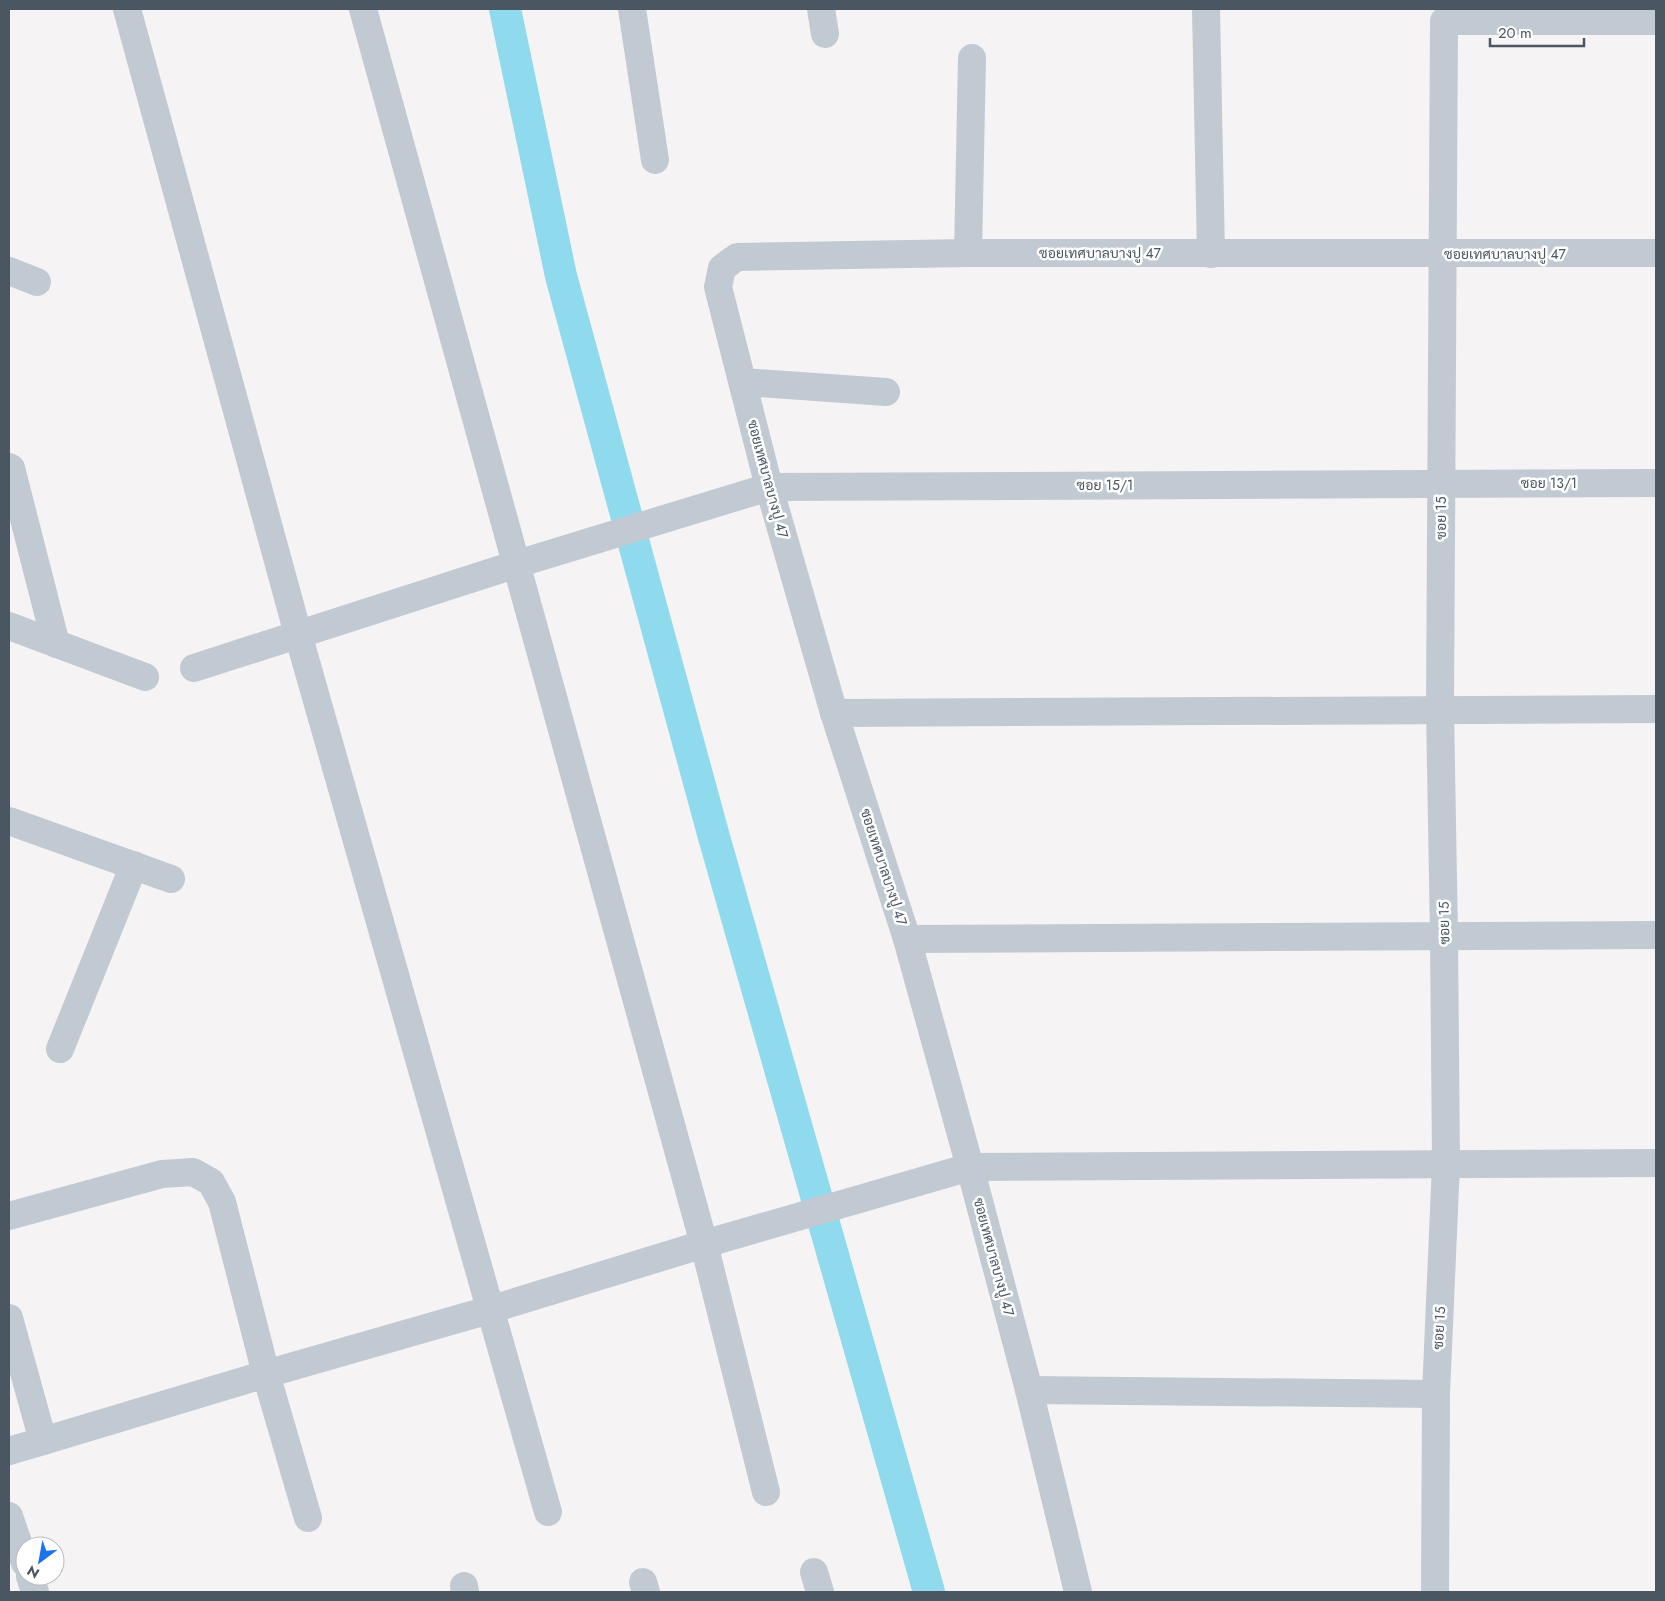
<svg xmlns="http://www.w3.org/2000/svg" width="1665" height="1601" font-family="Jost,Sarabun,sans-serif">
<rect width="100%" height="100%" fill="#f5f3f3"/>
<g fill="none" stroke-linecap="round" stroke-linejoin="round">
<polyline stroke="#90daee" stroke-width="32" points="505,9 561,276 714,837 929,1592"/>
<g stroke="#c1cad2" stroke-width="28">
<polyline points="127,9 298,634 548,1512"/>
<polyline points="363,9 704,1244 766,1492"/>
<polyline points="632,9 655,160"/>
<polyline points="821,9 825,34"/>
<polyline points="1206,9 1211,254"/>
<polyline points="968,253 972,58"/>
<polyline points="9,271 37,282"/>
<polyline points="743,382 886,392"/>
<polyline points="9,467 11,468 56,644"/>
<polyline points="9,626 145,677"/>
<polyline points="194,668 517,564 769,487 1656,483"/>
<polyline points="834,713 1656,709"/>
<polyline points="9,821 171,879"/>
<polyline points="907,939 1656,935"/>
<polyline points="60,1049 134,865"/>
<polyline points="9,1216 162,1174 193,1172 211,1182 222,1202 266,1374 308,1518"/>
<polyline points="9,1318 43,1441 266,1374 489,1310 704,1244 970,1167 1656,1163"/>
<polyline points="1029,1390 1436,1394"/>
<polyline points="9,1451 43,1441"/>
<polyline points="9,1516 25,1563"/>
<polyline points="814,1572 820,1592"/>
<polyline points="30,1576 35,1592"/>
<polyline points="643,1582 646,1592"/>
<polyline points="464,1586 465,1592"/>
<polyline points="1078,1592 1029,1390 970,1167 907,939 834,713 769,487 718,287 722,268 737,257 968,253 1656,253"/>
<polyline points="1435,1592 1436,1394 1446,1164 1444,936 1440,709 1444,21 1656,21"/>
</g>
</g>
<g text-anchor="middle" stroke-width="5" stroke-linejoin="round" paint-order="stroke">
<g font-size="14" fill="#4a5661" stroke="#fff">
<text x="1100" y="258">ซอยเทศบาลบางปู 47</text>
<text x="1505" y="259">ซอยเทศบาลบางปู 47</text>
<text transform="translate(768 479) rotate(75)" y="5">ซอยเทศบาลบางปู 47</text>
<text x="1549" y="488">ซอย 13/1</text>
<text x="1105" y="490">ซอย 15/1</text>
<text transform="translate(1441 518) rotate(-90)" y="5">ซอย 15</text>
<text transform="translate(884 867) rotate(72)" y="5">ซอยเทศบาลบางปู 47</text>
<text transform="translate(1444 923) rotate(-91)" y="5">ซอย 15</text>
<text transform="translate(994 1257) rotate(75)" y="5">ซอยเทศบาลบางปู 47</text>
<text transform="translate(1439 1328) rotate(-87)" y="5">ซอย 15</text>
</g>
</g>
<rect width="1665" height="1601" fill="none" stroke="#4a5661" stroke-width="20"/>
<g transform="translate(40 1561) rotate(212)"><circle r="24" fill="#ffffff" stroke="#b7bbc0"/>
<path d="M0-4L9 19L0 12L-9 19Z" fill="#1a73e8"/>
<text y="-8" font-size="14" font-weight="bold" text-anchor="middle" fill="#4a5661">N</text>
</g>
<path d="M1490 38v8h94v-8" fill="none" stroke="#4a5661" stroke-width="2.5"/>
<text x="1498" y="38" font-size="15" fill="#4a5661" stroke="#ffffff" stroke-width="4" paint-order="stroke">20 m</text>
</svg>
